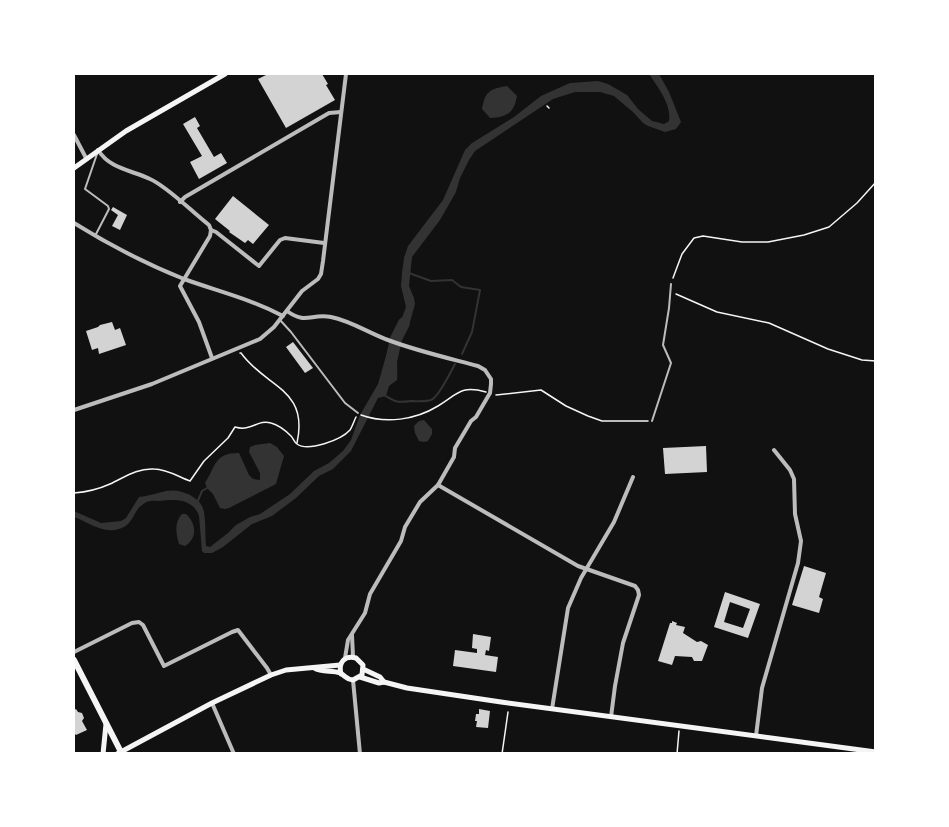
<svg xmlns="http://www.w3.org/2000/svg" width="949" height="827" font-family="'DejaVu Sans',sans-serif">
<rect width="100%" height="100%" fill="#111"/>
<g fill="#333">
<path d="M649 74H659L669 92 681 122 676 129 665 132 648 126 643 123 634 113 614 96 600 92H575L553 99 475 151 469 160 460 178 456 192 440 220 412 257 409 286 414 298 415 304 410 322 402 338 394 336 399 326 406 307 401 286 402 273 404 258 408 246 443 200 465 150 472 143 514 117 541 96 570 83 598 81 608 84 627 95 638 109 652 121 664 124 669 121C672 105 657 86 649 74Z"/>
<path d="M507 86 517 96C514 113 507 117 490 118L482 109C485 91 490 89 507 86Z"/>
<path d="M388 349 398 351C396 361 398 370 397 380L389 386 386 396 378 398 351 451 333 469 319 476 296 498 272 516 252 524 223 547 212 553H204L202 551 199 516C193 498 174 499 159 501 154 501 150 500 145 503 131 510 136 527 114 530 101 532 85 521 74 517V511L101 523 121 521 126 518 139 497C148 496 157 493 166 491 180 488 202 497 204 512 206 523 205 535 206 546L210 547 228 533 236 525 250 517 260 514 290 494 314 471 329 463 343 451 351 440 360 415 378 384Z"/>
<polygon points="424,420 432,429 432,434 428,441 424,442 419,441 415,433 414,426 419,421"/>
<path d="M270 443 277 447 284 456 276 484 229 508 225 509 220 508 213 494 207 488 205 483C216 466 214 453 239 453L249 475 253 479 260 480V473L249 452 250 447 255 445Z"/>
<path d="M182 514H186C196 523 198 538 185 546L179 544C176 534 174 522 182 514Z"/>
</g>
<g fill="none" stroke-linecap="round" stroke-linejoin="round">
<g stroke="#333" stroke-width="2">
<polyline points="409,273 431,281 452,280 461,287 480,290 472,332 462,354"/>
<path d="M384 395C396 402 397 403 411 401 418 401 425 402 431 400 439 397 450 373 455 364"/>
<polyline points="197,503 202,491 207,488"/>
</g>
<polyline stroke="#333" stroke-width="12" points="390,366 396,339 404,323"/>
</g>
<g fill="#d3d3d3" fill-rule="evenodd">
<polygon points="268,74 322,74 328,84 326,85 335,100 286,128 258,79"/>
<polygon points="195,117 200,126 197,128 214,157 221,153 227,163 199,179 190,162 202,156 183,124"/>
<polygon points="233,196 269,225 253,244 248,240 245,243 229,232 230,231 215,219"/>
<polygon points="113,207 127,215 120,230 112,226 118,215 111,210"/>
<polygon points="112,322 115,330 120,328 126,345 99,354 98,348 92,350 86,331 98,327 100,325"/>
<polygon points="293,342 313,368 305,373 286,347"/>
<polygon points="706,446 707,472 665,474 663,448"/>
<polygon points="804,566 826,573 819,597 823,599 819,613 792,605"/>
<path d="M725 592 760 604 748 638 714 627ZM730 602 750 609 743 628 724 622Z"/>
<polygon points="672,621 677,623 676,625 685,627 683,633 697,642 701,641 708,645 702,661 694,661 692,657 675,656 672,665 658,661 670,623 672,623"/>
<polygon points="473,634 491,637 489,651 486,650 485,655 498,657 496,672 453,666 455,650 477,653 477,649 472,648"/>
<polygon points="76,709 78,712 82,713 84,718 82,721 87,730 76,735 74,733 74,710"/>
<polygon points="479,709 490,711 488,728 476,727 477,721 475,721 476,714 479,714"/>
</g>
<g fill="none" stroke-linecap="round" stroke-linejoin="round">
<g stroke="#f5f5f5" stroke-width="1.5">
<polyline points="547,106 549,108"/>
<polyline points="673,278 682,254 694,238 703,236 742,242 768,242 804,235 829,227 857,203 876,182"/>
<polyline points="676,294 717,312 769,323 828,349 862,360 876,361"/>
<path d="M240 353H241C266 388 309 388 297 443"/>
<polyline points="496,395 541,390 566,406 588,416 602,421 648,421"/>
<path d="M361 415C386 424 415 420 438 406 458 394 460 385 486 392"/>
<path d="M74 493C86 492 99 489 110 484 125 477 137 468 154 469 167 469 179 477 190 481L204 461 228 438 235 427C252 432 257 419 271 423 279 425 286 431 291 436 293 438 294 442 297 444 308 452 341 440 350 430 352 427 354 421 356 417"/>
<polyline points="502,754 508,712"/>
<polyline points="677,754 679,731"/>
</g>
<g stroke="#bcbcbc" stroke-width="2">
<polyline points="95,236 109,209 108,206 85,189 97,154"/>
<polyline points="280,320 291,332 345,403 358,413"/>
<polyline points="652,421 671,363 663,345 669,308 671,284"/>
</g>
<g stroke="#bcbcbc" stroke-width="4">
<polyline points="74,135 86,158"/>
<path d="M98 150C110 169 131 170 150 179 168 187 192 212 209 225L211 230 216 232 259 266 280 240 285 238 324 243"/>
<polyline points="180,202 185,197 329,113 341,112"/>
<path d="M74 223C108 244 146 264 184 279 217 291 251 299 283 316"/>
<polyline points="211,230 210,236 180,286 199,322 212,358"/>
<path d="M287 311C306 325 311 313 331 317 351 321 369 333 388 340 417 351 448 358 478 366L485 370 491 379V384L490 393 476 417 471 421 455 448 454 457 438 485 420 502 405 527 401 541 370 594 365 613 348 640 345 658"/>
<polyline points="74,410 152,384 260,339 274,327 302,291 318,279 321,274 323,261 346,74"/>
<polyline points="438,485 578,566 635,586 638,590 639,595 623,643 615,686 611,717"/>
<polyline points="352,635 353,657"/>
<polyline points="74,652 132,623 139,622 143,625 164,666 232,632 238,630 267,668 271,675"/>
<polyline points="353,680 360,754"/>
<polyline points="212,703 234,754"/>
<polyline points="552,709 568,608 581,578 614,522 633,477"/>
<polyline points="756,736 762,688 798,563 801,541 795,514 794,479 790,470 774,450"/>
</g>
<g stroke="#f5f5f5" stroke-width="5">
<polyline points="74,168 126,131 225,74"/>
<path d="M314 668C322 673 332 670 340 673 346 676 345 679 353 680L362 675 363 665 356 658C345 655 338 662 341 674"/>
<polyline points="363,669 380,677 384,682"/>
<polyline points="360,677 379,683 384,682 407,688 501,702 876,752"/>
<polyline points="103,754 106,724"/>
<polyline points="117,754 212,703 271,675 286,670 340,665"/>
</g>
<polyline stroke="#f5f5f5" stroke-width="6" points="74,660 122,754"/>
</g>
<rect width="949" height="827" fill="none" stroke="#ffffff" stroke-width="150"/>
</svg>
